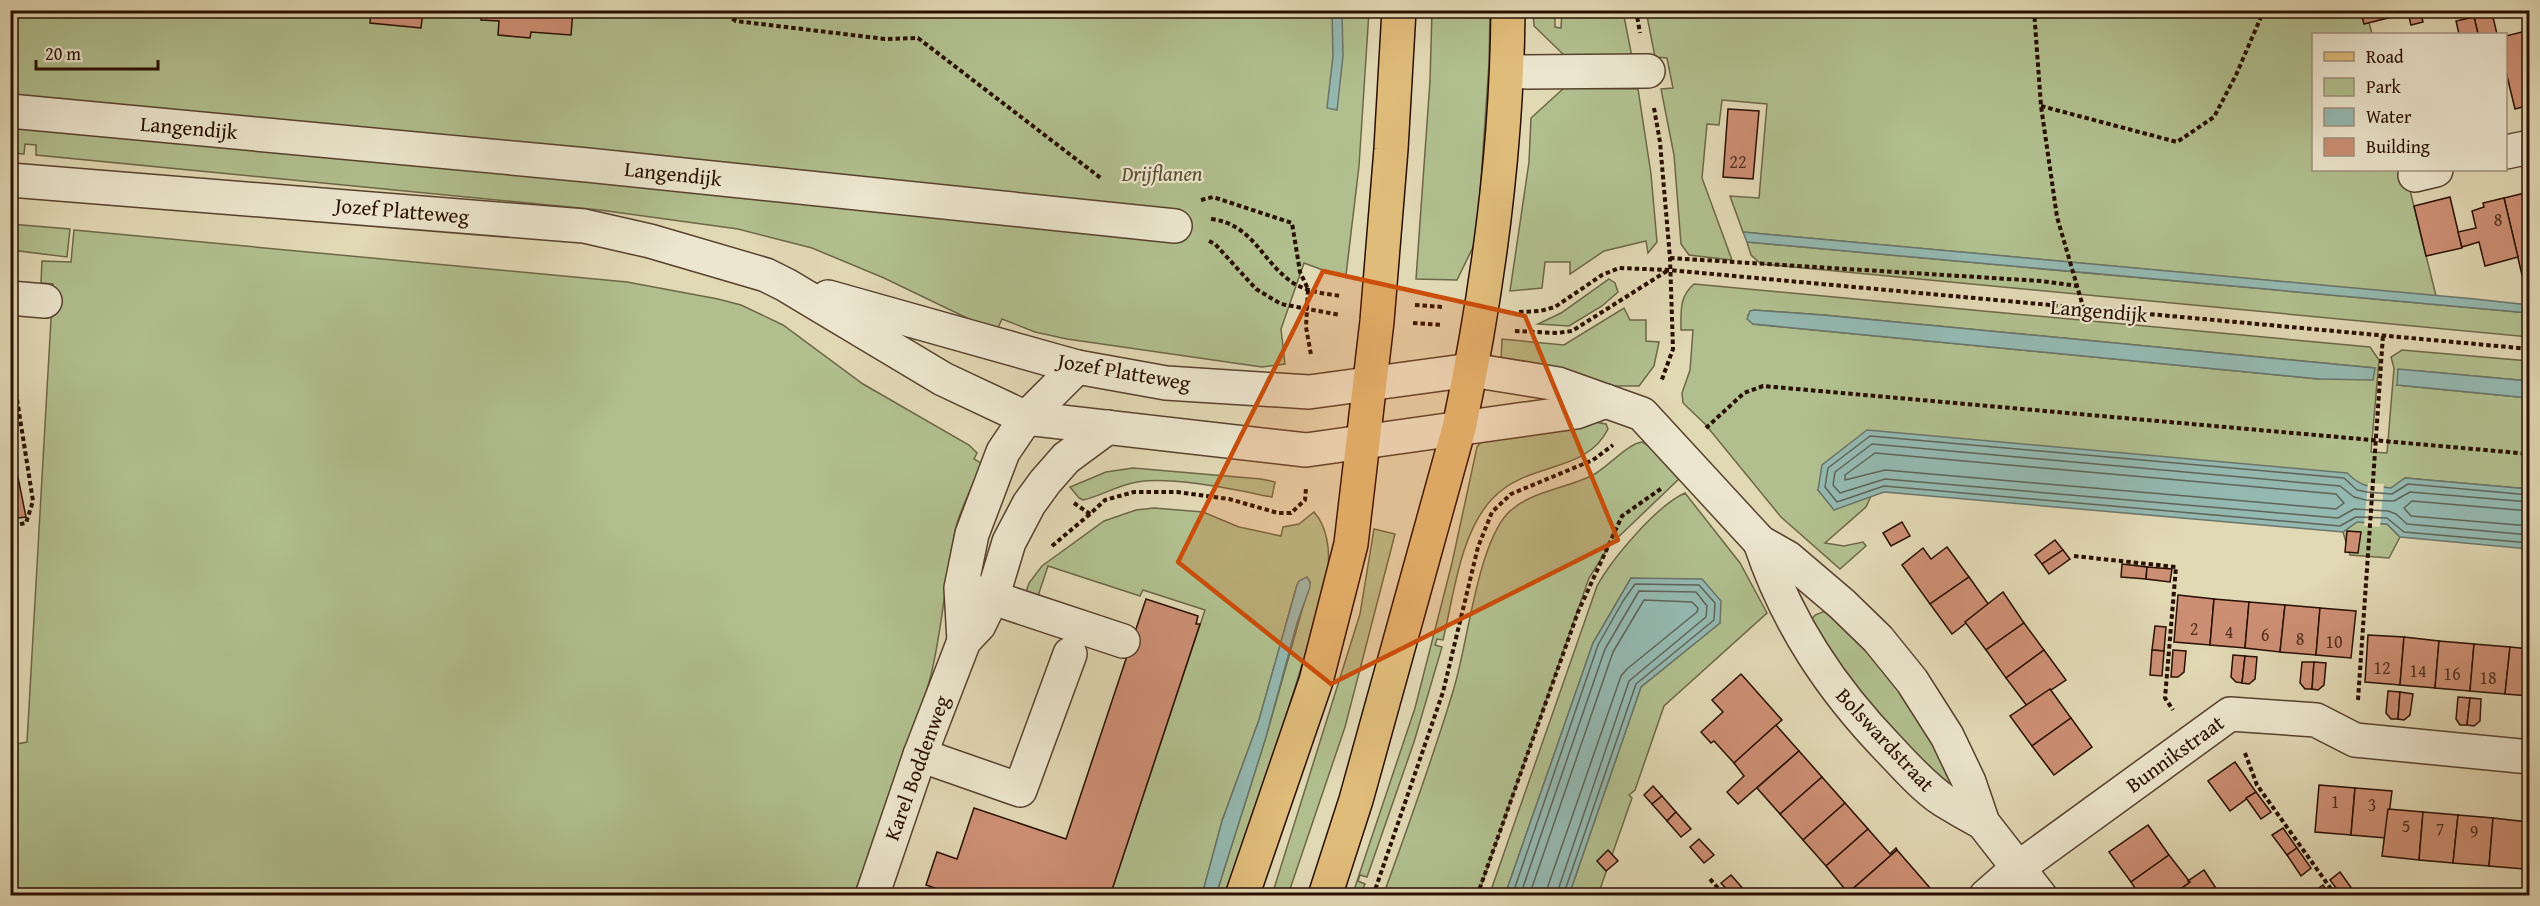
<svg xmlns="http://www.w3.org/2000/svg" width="2540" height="906" font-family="'Gentium Book Plus',serif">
<rect width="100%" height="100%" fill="#e1d8b4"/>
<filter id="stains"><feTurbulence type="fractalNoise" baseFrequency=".00333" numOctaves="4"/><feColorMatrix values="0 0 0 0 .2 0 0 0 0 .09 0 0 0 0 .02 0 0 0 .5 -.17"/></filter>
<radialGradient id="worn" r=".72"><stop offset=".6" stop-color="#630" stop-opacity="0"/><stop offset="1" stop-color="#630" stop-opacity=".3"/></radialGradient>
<g fill="#b1bf8e" stroke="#6d6747" stroke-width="1.5" fill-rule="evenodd">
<polygon points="10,11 1369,11 1359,166 1346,275 1331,273 1304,263 1281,329 1285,364 1262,367 1067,339 1035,332 1002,319 996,332 884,278 812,248 738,229 600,210 36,155 36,145 25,144 24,154 11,153"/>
<polygon points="1432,11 1490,11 1489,63 1477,239 1457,280 1416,279 1430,81"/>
<polygon points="1533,11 1555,11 1555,27 1561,28 1562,11 1623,11 1632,57 1565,56 1534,26"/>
<polygon points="1646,11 2366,11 2372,34 2314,34 2314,170 2405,170 2436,296 1743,232 1730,196 1759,198 1767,104 1722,100 1719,125 1707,124 1702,178 1732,260 1689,255 1681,244 1674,155 1661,89 1673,88 1667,58 1655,57"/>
<polygon points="1564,88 1638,89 1651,174 1657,242 1648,253 1646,241 1604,251 1570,274 1570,262 1545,262 1542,288 1510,291 1529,162 1531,118"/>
<polygon points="10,224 70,229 67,257 11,250"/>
<path d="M74 230 627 282 718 299 741 305 783 325 863 384 969 445 977 453 974 459 981 463C974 485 962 504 956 527 945 576 943 626 931 675 911 750 880 823 854 895L11 896V745L27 742 53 284 41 283 42 261 71 262Z"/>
<polygon points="1747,242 2529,313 2529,337 1761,264 1751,255"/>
<polygon points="1609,279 1615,283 1618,292 1602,306 1569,326 1538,324 1561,313"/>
<path d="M1694 284 2370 347 2379 360 2371 452 2387 453 2394 368 2391 357 2402 350 2529 361V381L2419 371 2397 385 2529 398V489L2405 478 2391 488 2360 485 1818 490 1834 509 1871 496 1866 507 1825 543 1844 546 1863 542 1866 546 1840 569 1781 517 1705 424 1683 403 1682 393 1690 370 1693 330H1681C1681 311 1679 297 1694 284ZM1754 310 1823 315 2375 368 2319 379 1753 324 1748 315Z"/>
<polygon points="1624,308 1630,320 1646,320 1646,341 1659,342 1654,366 1639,386 1608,386 1501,361 1502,339 1564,345"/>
<path d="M1589 421 1606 424 1608 429C1586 474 1528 461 1493 498 1460 532 1454 595 1443 640L1437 639 1435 645 1442 647 1414 742 1367 877 1360 875 1358 881 1365 884 1360 895 1352 896 1415 708 1452 563 1477 447 1483 439Z"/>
<path d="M1642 442 1663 456 1682 476 1609 546 1589 578 1478 895 1383 896C1408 827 1433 758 1454 688 1468 642 1477 548 1507 514 1529 491 1566 489 1593 475 1608 467 1627 444 1642 442Z"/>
<path d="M1133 468 1261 479 1275 482 1272 497C1235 490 1173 476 1137 482 1118 485 1101 496 1083 500L1079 498 1070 487 1106 472Z"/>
<path d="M1685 493 1740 563 1767 613 1664 706 1635 790 1629 795 1632 798 1598 895H1569L1641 687 1720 623 1631 578 1593 643 1505 895 1489 896 1597 586C1612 559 1656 506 1685 493Z"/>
<path d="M1154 508 1203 512 1239 527 1281 536 1283 527 1299 524 1314 512C1327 526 1330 550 1328 568 1324 599 1312 631 1303 661 1280 740 1251 816 1229 895H1216L1266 737 1310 582 1297 585 1259 720 1222 821 1202 895H1110L1205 610 1143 590 1140 596 1048 566 1037 599 1025 595 1029 583 1042 566 1104 521 1136 510Z"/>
<polygon points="2357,522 2387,524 2400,537 2389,558 2350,555 2343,532"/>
<polygon points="1374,529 1395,534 1345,727 1288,895 1272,895 1360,614"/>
<polygon points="1825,611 1856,633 1926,726 1957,782 1952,790 1845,682 1812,619 1815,615"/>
</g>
<g fill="#94b9b1" stroke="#69756a" stroke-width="1.5">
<polygon points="1332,11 1342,11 1343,56 1337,110 1327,108 1333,56"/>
<polygon points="1743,232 2475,299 2529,305 2529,313 1747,242"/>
<polygon points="1754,310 1823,315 2375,368 2373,380 2319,379 1753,324 1747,319 1750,311"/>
<polygon points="2398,369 2529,381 2529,398 2397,385"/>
<path d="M1867 430 2347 473C2364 489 2369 486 2391 488L2405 478 2529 489V549L2400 537 2387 524 2357 522 2343 532 1884 492 1834 510 1818 490 1822 465Z"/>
<polygon points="1307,577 1310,582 1310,587 1297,623 1266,737 1216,895 1202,895 1222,821 1259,720 1297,585 1299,581"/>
<polygon points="1631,578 1702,579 1721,601 1720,623 1641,687 1569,895 1505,895 1593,643"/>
</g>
<polygon fill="#e1d8b4" points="2368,483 2384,484 2380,527 2364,526"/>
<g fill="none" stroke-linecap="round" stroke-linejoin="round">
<g stroke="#5e6458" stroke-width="1.5">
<polygon points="1875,453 2336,494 2344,503 2336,509 1885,470 1845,480 1845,475"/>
<polyline points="2530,495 2408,484 2392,494 2367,492 2357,490 2344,478 1870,436 1828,468 1825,487 1837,502 1884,486 2340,526 2356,517 2387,518 2404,532 2530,543"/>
<polyline points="2530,502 2410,492 2394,501 2366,500 2354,497 2340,486 1872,444 1835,472 1833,485 1840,493 1885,479 2338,518 2354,509 2388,511 2396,514 2407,524 2530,535"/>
<polyline points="2530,511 2412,501 2404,508 2411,516 2530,526"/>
<polyline points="1512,896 1598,645 1623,601 1635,584 1699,585 1715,603 1714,620 1636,684 1563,896"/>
<polyline points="1520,896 1605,649 1639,591 1696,592 1707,606 1706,617 1629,681 1556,896"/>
<polyline points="1529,896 1613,652 1644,600 1692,602 1698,608 1697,612 1627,669 1621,676 1548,886 1547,896"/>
</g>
</g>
<g fill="#cd8f74" stroke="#290f00" stroke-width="1.5">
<polygon points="371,10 423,10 421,28 370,23"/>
<polygon points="482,10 573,10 571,35 531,32 530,38 498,35 499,21 481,20"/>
<polygon points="2360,10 2420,10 2423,22 2411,25 2408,13 2364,24"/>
<polygon points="2492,13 2497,34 2478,34 2474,17"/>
<polygon points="2474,17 2478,34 2459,34 2456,21"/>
<polygon points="2530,30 2530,105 2515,109 2506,72 2506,36"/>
<polygon points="1728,109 1759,111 1753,179 1723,177"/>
<polygon points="2525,193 2526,197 2530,196 2530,273 2522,275 2504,198"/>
<polygon points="2450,197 2462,248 2426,256 2414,206"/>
<polygon points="2504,198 2518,257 2485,266 2479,242 2462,247 2458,232 2476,228 2472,211 2484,207 2483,203"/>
<polygon points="10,438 26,517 10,519"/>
<polygon points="1902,522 1910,536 1891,546 1883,533"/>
<polygon points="2347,531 2361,532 2358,553 2345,552"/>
<polygon points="2055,540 2063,550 2042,564 2035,555"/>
<polygon points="1947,547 1969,577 1930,604 1902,565 1923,548 1931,559"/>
<polygon points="2063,550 2070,559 2049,574 2042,564"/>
<polygon points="2122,564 2147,567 2146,579 2121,577"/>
<polygon points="2147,567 2172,569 2170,582 2146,579"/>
<polygon points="1969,577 1989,605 1952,634 1930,604"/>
<polygon points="2003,592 2024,623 1986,650 1965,622"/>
<polygon points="2178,595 2214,599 2210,645 2174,642"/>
<polygon points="1146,599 1198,616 1196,624 1200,624 1110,896 945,896 946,892 926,885 937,852 957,859 974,808 1066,839"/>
<polygon points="2214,599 2249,602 2245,648 2210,645"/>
<polygon points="2249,602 2285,605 2280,652 2245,648"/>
<polygon points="2285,605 2320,608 2316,655 2280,652"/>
<polygon points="2320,608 2356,611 2351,658 2316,655"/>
<polygon points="2024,623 2044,650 2006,678 1986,650"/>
<polygon points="2155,626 2166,627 2164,651 2152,650"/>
<polygon points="2368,635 2404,637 2400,685 2365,682"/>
<polygon points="2404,637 2439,641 2435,688 2400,685"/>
<polygon points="2439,641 2474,644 2470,691 2435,688"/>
<polygon points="2474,644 2510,647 2505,694 2470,691"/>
<polygon points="2510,647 2530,649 2530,696 2505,694"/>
<polygon points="2044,650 2066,680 2027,706 2006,678"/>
<polygon points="2152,650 2164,651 2162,676 2150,675"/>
<polygon points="2173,650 2186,651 2184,672 2178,677 2171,677"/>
<polygon points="2233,655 2245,656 2242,683 2236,682 2231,677"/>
<polygon points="2245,656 2257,657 2255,679 2249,684 2242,683"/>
<polygon points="2302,662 2314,662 2312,689 2305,689 2300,683"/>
<polygon points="2314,662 2326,663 2324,685 2318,690 2312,689"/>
<polygon points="1741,674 1782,720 1734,763 1714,741 1711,743 1701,732 1723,712 1712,700"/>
<polygon points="2050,689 2071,718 2032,746 2010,716"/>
<polygon points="2388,691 2400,692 2398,719 2391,719 2386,713"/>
<polygon points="2400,692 2413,694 2410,715 2404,720 2398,719"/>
<polygon points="2458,697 2470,698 2467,725 2460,725 2456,719"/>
<polygon points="2470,698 2481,699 2480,721 2474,726 2467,725"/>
<polygon points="2527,704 2530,704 2530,730 2525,725"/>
<polygon points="2071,718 2092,747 2054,775 2032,746"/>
<polygon points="1776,725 1799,751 1738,804 1727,792 1744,776 1734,763"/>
<polygon points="1799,751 1822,777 1780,814 1757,788"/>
<polygon points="2235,762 2256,792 2230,811 2208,781"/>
<polygon points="1822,777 1845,803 1803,840 1780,814"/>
<polygon points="2319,785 2355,788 2351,835 2315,832"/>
<polygon points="1653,786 1662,796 1652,804 1644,795"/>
<polygon points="2355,788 2392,791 2386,838 2351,835"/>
<polygon points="2256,792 2271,812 2261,819 2246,798"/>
<polygon points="1662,796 1676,812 1667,821 1652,804"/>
<polygon points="1845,803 1868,829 1826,866 1803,840"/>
<polygon points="2388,809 2423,812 2419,860 2382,856"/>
<polygon points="1676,812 1691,829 1681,837 1667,821"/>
<polygon points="2423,812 2458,815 2453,863 2419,860"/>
<polygon points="2458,815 2493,818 2489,866 2453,863"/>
<polygon points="2493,818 2528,822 2524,869 2489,866"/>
<polygon points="2528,822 2530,822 2530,869 2524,869"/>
<polygon points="2148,825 2169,855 2131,882 2109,852"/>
<polygon points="2283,828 2297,848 2287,855 2272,835"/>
<polygon points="1868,829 1890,854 1896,848 1897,850 1848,893 1826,866"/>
<polygon points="1699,839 1714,855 1704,863 1690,847"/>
<polygon points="2297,848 2311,868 2301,876 2287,855"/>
<polygon points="1608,850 1618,861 1606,871 1597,861"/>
<polygon points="1897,850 1937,896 1850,896 1848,893"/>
<polygon points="2169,855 2190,882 2171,896 2140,896 2131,882"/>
<polygon points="2204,870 2221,896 2171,896 2190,882 2188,881"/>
<polygon points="2340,872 2355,893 2351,896 2342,896 2330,880"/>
<polygon points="1731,875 1745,891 1740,896 1733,896 1721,883"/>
<polygon points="2323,885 2330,896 2315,896 2313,892"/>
</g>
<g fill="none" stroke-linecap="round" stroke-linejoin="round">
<defs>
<g id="minor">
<polyline points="1508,72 1648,71"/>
<polyline points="10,111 587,165 1175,226"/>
<polyline points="2506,152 2530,147"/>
<polyline points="2415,175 2436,170"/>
<polyline points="10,180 584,226 650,241 766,275 786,285 943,379 1026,418 1306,450 1576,412 1606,401"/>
<polyline points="828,297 1077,367 1166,383 1309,392 1471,370 1558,384 1642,414 1760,542 1788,558 1842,604 1878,639 1912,681 1947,736 1969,782 1983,823 2040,896"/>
<polyline points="10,298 45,301"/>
<path d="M1760 542C1787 623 1831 689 1890 750 1906 767 1924 787 1943 800 1956 808 1970 816 1983 823"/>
<polyline points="972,591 1123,641"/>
<polyline points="964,641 961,588 972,534 1003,452 1026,418 1077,367"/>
<polyline points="920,755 1020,790 1070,654"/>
<polyline points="872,896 920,755 964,641 979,625 992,598 1009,542 1029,504 1045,482 1066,458 1108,427"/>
<polyline points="1986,896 2018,868 2230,714 2316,720 2355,740 2530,757"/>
</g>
<g id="major">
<polyline points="1242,896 1316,681 1351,544 1377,321 1391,149 1399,10"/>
<path d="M1325 896 1356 800 1459 428C1488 290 1507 151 1508 10"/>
</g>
</defs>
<use href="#minor" stroke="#57412d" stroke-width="36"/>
<use href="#major" stroke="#290f00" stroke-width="36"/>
<g stroke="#290f00" stroke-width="4" stroke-dasharray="4.5 3" stroke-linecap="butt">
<polyline points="720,10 736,21 885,39 918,38 1102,179"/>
<polyline points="1636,10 1640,33"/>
<polyline points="2034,10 2041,106 2057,217 2084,310"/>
<polyline points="2041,106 2177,142 2214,117 2236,75 2264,10"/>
<polyline points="1654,108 1660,142 1670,258 1673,349 1661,382"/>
<polyline points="1201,200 1213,197 1292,223 1300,272 1308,289"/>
<path d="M1211 219C1252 224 1261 259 1289 280 1303 291 1324 294 1342 296"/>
<polyline points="1209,241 1215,244 1256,289 1281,304 1340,315"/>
<polyline points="1670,258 2041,281 2078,286"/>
<polyline points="1308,290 1306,327 1311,355"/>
<polyline points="1415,305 1443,307"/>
<polyline points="1519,312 1540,311 1555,307 1602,275 1619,268 1669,270 2530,349"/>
<polyline points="1413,323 1442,325"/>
<polyline points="1515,331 1557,333 1572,331 1667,271"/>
<polyline points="10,355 33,501 26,523 10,526"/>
<polyline points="1706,428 1744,393 1763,386 2530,454"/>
<polyline points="1074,503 1090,514 1105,500 1134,492 1177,492 1229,499 1278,513 1291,513 1305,500 1306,488"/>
<polyline points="1052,546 1090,514"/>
<polyline points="2074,556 2176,567 2165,698 2173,710"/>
<polyline points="2358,700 2383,335"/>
<polyline points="2245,753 2257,785 2336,896"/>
<polyline points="1710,879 1725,896"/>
<polyline points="1373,896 1443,692 1478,547 1492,512 1511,494 1593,460 1613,445"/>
<polyline points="1477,896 1578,612 1622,516 1662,488"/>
</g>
<use href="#minor" stroke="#ece6ce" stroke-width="33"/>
<use href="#major" stroke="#e0bc7a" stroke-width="33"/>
</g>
<path fill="#cb4e0a" fill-opacity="0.2" stroke="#cb4e0a" stroke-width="4.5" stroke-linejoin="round" d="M1323 271 1525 316 1618 540 1331 684 1178 562Z"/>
<g text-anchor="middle" stroke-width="4.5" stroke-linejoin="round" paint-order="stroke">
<g font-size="18" fill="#522f1d">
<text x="1738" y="168">22</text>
<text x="2498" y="226">8</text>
<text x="2194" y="635">2</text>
<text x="2229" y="638">4</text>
<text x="2265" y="641">6</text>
<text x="2300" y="645">8</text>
<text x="2334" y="648">10</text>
<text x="2382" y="674">12</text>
<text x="2418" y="677">14</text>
<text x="2452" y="680">16</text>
<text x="2488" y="684">18</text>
<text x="2335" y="808">1</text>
<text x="2372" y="811">3</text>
<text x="2406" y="832">5</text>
<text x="2440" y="835">7</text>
<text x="2474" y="838">9</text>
</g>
<g font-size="21" fill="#290f00" stroke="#ece6ce">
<text transform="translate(189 128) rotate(5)" y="7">Langendijk</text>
<text transform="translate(673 174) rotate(6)" y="7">Langendijk</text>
<text transform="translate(402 211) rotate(5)" y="7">Jozef Platteweg</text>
<text transform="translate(2099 311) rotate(5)" y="7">Langendijk</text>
<text transform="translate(1124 372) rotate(10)" y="7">Jozef Platteweg</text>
<text transform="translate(1885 740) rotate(47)" y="7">Bolswardstraat</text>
<text transform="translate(2175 754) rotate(-36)" y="7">Bunnikstraat</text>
<text transform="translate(917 768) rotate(-70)" y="7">Karel Boddenweg</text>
</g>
<g font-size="21" font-style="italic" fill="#594d32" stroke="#ece6ce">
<text x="1162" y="181">Drijflanen</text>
</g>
</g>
<rect width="2540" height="906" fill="none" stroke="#e1d8b4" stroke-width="36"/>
<rect x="12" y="12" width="2516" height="882" fill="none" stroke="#290f00" stroke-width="3"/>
<rect x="18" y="18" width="2504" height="870" fill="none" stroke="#290f00" stroke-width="1.5"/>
<rect x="2312" y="33" width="195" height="138" fill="#ece6ce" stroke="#9e907c" stroke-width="1.5"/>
<rect x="2324" y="52" width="30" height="9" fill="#e0bc7a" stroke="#9e907c" stroke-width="1.5"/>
<text x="2366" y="63" font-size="18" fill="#290f00">Road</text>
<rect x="2324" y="78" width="30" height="18" fill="#b1bf8e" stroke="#9e907c" stroke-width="1.5"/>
<text x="2366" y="93" font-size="18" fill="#290f00">Park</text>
<rect x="2324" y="108" width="30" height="18" fill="#94b9b1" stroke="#9e907c" stroke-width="1.5"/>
<text x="2366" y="123" font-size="18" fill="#290f00">Water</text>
<rect x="2324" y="138" width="30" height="18" fill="#cd8f74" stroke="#9e907c" stroke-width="1.5"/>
<text x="2366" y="153" font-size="18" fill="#290f00">Building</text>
<path d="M36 60v9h122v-9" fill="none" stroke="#290f00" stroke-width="3"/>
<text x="45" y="60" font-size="18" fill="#290f00" stroke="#ece6ce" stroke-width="4.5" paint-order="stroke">20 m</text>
<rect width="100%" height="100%" filter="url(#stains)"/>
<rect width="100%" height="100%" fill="url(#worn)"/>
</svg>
